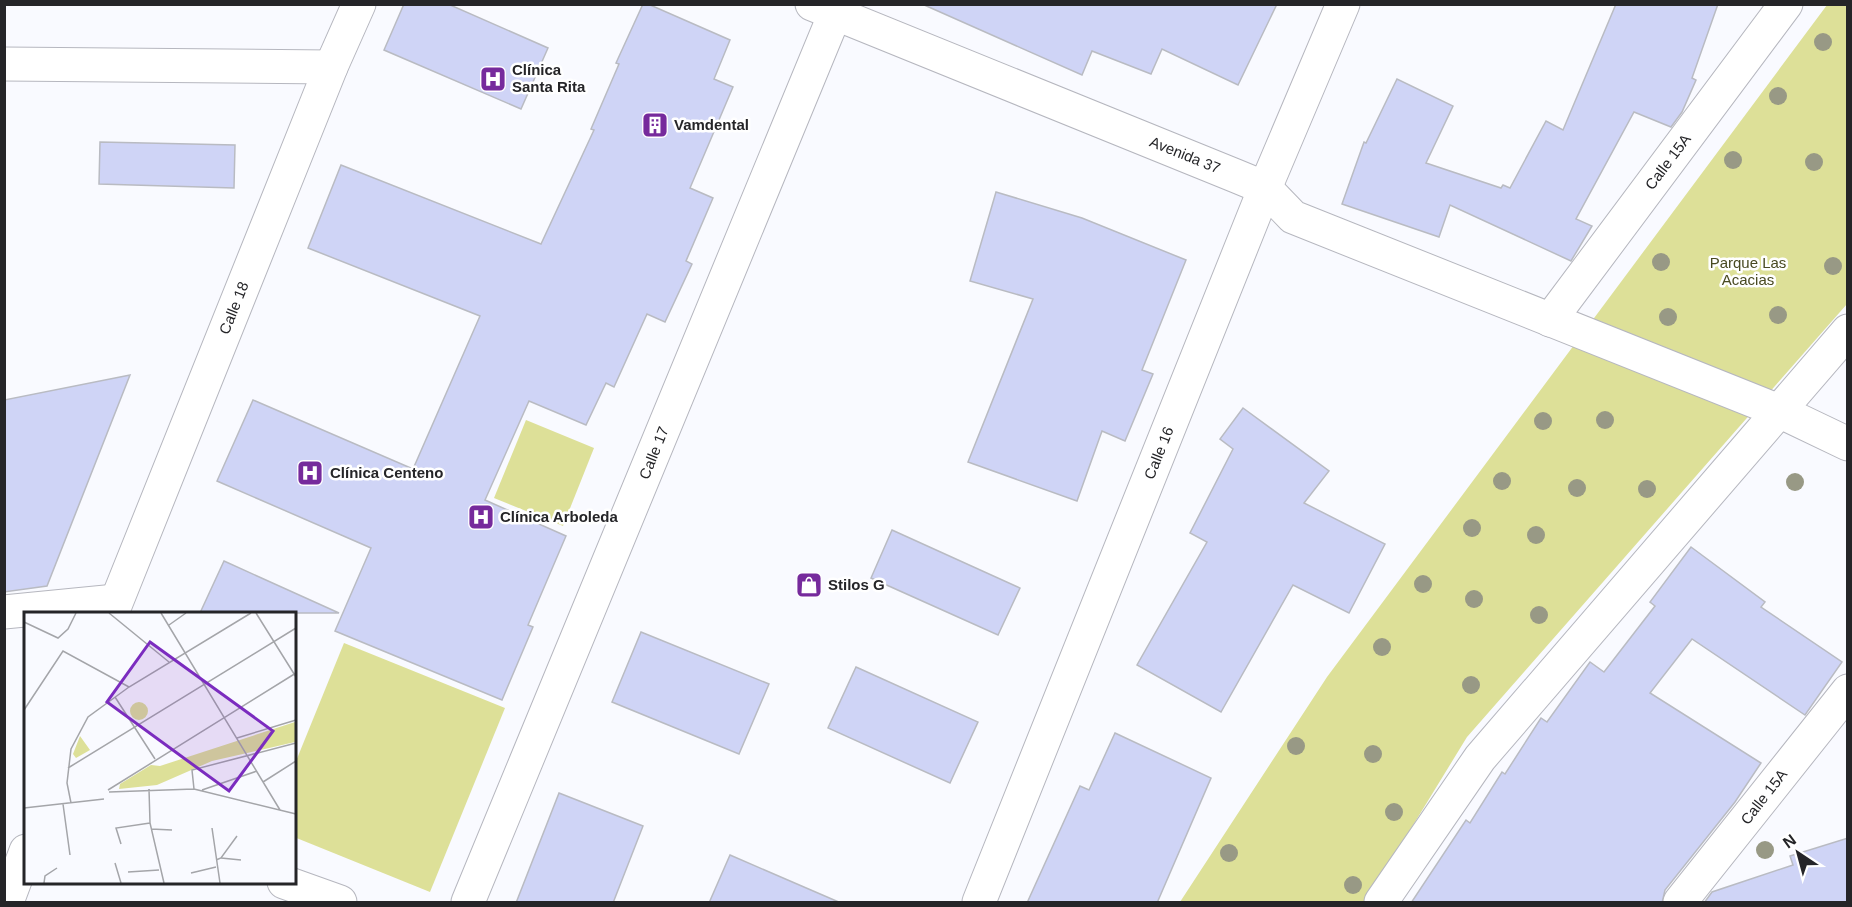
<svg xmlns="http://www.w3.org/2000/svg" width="1852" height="907" font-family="Arial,sans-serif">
<rect width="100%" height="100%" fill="#f9faff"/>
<g fill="#dde098">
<polygon points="1827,5 1847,5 1847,304 1467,737 1366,902 1180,902 1327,677"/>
<polygon points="526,420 594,448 563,526 494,498"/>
<polygon points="344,643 505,708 430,892 294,837 294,766"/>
</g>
<g fill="#cfd4f6" stroke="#b9bbc2" stroke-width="1.5">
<polygon points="404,4 448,4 548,48 521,109 384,50"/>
<polygon points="643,4 648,4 730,40 714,79 733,87 690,188 713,198 686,261 692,264 665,322 647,314 614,387 606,383 586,425 529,401 485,500 566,536 528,625 533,627 502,700 335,631 371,548 217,481 253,400 413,469 480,316 308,248 341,165 541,244 594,130 591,129 619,64 616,63"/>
<polygon points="922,4 1277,4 1238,85 1162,49 1151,74 1092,51 1082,75"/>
<polygon points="1616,4 1718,4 1692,78 1696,80 1682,112 1671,127 1634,112 1576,219 1592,226 1571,261 1450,205 1439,237 1342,204 1364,142 1366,143 1397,79 1453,106 1426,163 1501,188 1503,185 1510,188 1546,121 1563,130"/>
<polygon points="100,142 235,145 234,188 99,184"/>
<polygon points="996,192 1082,218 1186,260 1142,370 1153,374 1125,441 1102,431 1077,501 968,462 1033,299 970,281"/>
<polygon points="130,375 47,586 4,592 4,400"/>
<polygon points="1243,408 1329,471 1304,503 1385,544 1349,613 1293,585 1221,712 1137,665 1207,542 1190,533 1233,449 1220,439"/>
<polygon points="892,530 1020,588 998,635 871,578"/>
<polygon points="1691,547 1765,602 1761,607 1842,662 1805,715 1692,639 1650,693 1761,763 1735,802 1665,890 1662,903 1411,903 1466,820 1470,823 1502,772 1505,774 1541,718 1547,722 1590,662 1604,672 1655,606 1650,602"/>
<polygon points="224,561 339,613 200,613"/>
<polygon points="641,632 769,684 739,754 612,702"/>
<polygon points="856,667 978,722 950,783 828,728"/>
<polygon points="1115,733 1211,778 1157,903 1027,903 1080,786 1089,790"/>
<polygon points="559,793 643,826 613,903 516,903"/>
<polygon points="1848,838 1848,903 1704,903 1712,892 1793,865 1790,856"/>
<polygon points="730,855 841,903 709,903"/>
</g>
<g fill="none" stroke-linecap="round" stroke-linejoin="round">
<defs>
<g id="minor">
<polyline points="812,4 1236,176 1265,188 1293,217 1779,411 1848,444"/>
<polyline points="4,64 331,67"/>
<polyline points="1550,320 1786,4"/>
<polyline points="4,612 116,601"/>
<polyline points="112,613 331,67 359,4"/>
<polyline points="284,882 340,902"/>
<polyline points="7,902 26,851"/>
<polyline points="468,902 839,4"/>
<polyline points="979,902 1265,188 1343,4"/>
<polyline points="1381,902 1480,758 1848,331"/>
<polyline points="1680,902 1848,691"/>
</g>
</defs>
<use href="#minor" stroke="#b6b7bf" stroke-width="35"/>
<use href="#minor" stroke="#fff" stroke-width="33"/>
</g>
<g fill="#989985">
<circle cx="1823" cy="42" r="9"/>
<circle cx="1778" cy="96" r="9"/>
<circle cx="1733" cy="160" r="9"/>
<circle cx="1814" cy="162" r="9"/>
<circle cx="1661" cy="262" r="9"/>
<circle cx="1833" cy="266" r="9"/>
<circle cx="1778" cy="315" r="9"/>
<circle cx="1668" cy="317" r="9"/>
<circle cx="1605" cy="420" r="9"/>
<circle cx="1543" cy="421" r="9"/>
<circle cx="1502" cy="481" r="9"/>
<circle cx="1795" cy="482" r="9"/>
<circle cx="1577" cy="488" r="9"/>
<circle cx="1647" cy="489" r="9"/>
<circle cx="1472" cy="528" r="9"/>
<circle cx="1536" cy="535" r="9"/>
<circle cx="1423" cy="584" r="9"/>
<circle cx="1474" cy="599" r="9"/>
<circle cx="1539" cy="615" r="9"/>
<circle cx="1382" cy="647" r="9"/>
<circle cx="1471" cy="685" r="9"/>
<circle cx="1296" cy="746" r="9"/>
<circle cx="1373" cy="754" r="9"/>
<circle cx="1394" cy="812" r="9"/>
<circle cx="1765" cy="850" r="9"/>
<circle cx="1229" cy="853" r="9"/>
<circle cx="1353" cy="885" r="9"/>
</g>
<defs>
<symbol id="hospital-square" viewBox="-11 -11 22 22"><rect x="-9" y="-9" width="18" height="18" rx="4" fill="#762a9c" stroke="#fff"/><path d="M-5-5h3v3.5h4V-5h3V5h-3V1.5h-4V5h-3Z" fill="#fff"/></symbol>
<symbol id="building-square" viewBox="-11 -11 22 22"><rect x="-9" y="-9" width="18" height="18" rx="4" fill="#762a9c" stroke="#fff"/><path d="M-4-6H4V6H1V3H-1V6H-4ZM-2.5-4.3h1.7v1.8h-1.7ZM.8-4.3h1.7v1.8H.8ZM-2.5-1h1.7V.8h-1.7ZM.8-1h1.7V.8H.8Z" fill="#fff"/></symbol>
<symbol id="shop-square" viewBox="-11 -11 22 22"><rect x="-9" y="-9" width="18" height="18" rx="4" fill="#762a9c" stroke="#fff"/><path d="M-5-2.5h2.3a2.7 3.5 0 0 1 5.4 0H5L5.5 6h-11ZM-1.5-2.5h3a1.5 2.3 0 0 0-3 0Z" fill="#fff"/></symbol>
</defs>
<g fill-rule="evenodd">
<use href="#hospital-square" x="478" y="64" width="30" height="30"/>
<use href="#building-square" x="640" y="110" width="30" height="30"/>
<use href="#hospital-square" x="295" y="458" width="30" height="30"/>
<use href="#hospital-square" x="466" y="502" width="30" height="30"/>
<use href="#shop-square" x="794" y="570" width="30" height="30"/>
</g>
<g text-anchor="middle" stroke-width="5" stroke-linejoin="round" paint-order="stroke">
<g font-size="15" font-weight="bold" fill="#252528" stroke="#fff" text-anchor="start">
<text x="512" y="75">Clínica<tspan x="512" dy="17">Santa Rita</tspan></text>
<text x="674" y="130">Vamdental</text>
<text x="330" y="478">Clínica Centeno</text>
<text x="500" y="522">Clínica Arboleda</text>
<text x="828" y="590">Stilos G</text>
</g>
<g font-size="15" fill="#252528" stroke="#fff">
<text transform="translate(1185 155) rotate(22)" y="5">Avenida 37</text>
<text transform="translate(1668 162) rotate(-53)" y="5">Calle 15A</text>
<text transform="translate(234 308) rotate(-68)" y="5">Calle 18</text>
<text transform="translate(654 453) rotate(-68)" y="5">Calle 17</text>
<text transform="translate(1159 453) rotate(-68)" y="5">Calle 16</text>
<text transform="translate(1764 797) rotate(-52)" y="5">Calle 15A</text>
</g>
<g font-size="15" fill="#494a22" stroke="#fff">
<text x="1748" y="268">Parque Las<tspan x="1748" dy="17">Acacias</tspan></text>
</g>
</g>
<g transform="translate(24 612)">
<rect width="272" height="272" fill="#f9faff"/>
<path d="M106 99a9 9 0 1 1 18 0a9 9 0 1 1-18 0ZM271 110V130L188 149 133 173 95 177 96 172 127 153 136 154ZM56 124 66 138 52 146 49 142Z" fill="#dde098"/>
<path fill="none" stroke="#a4a5a9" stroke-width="1.5" d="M85 1 145 50M137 1 256 198M232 1 272 65M0 10 34 26 44 17 52 1M145 13 162 1M91 85 131 147M0 98 39 39 105 75M213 126 272 108M44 156 272 16M239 170 272 149M125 177 126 211 140 271M170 177 168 158 272 131M84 178 272 61M178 178 233 159M85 180 170 177 272 202M47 191 43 171 47 137 64 105 105 75 227 1M39 192 46 243M0 196 80 187M188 216 196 271M127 217 148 218M97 232 92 216 126 211M197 246 217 248M192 248 197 246 213 224M91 251 97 271M104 260 135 258M167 261 192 255M20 271 21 264 33 256"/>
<path fill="#7b2cbf" fill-opacity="0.15" stroke="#7b2cbf" stroke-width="3" d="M126 30 249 119 205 179 83 90Z"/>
<rect width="272" height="272" fill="none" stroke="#252528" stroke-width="3"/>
</g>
<rect width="1852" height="907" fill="none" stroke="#252528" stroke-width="12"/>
<g transform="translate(1798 853) rotate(324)" stroke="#ffffff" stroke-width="4.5" paint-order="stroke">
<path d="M0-4.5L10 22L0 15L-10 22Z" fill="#252528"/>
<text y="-9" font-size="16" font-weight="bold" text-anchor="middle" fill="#252528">N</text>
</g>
</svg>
